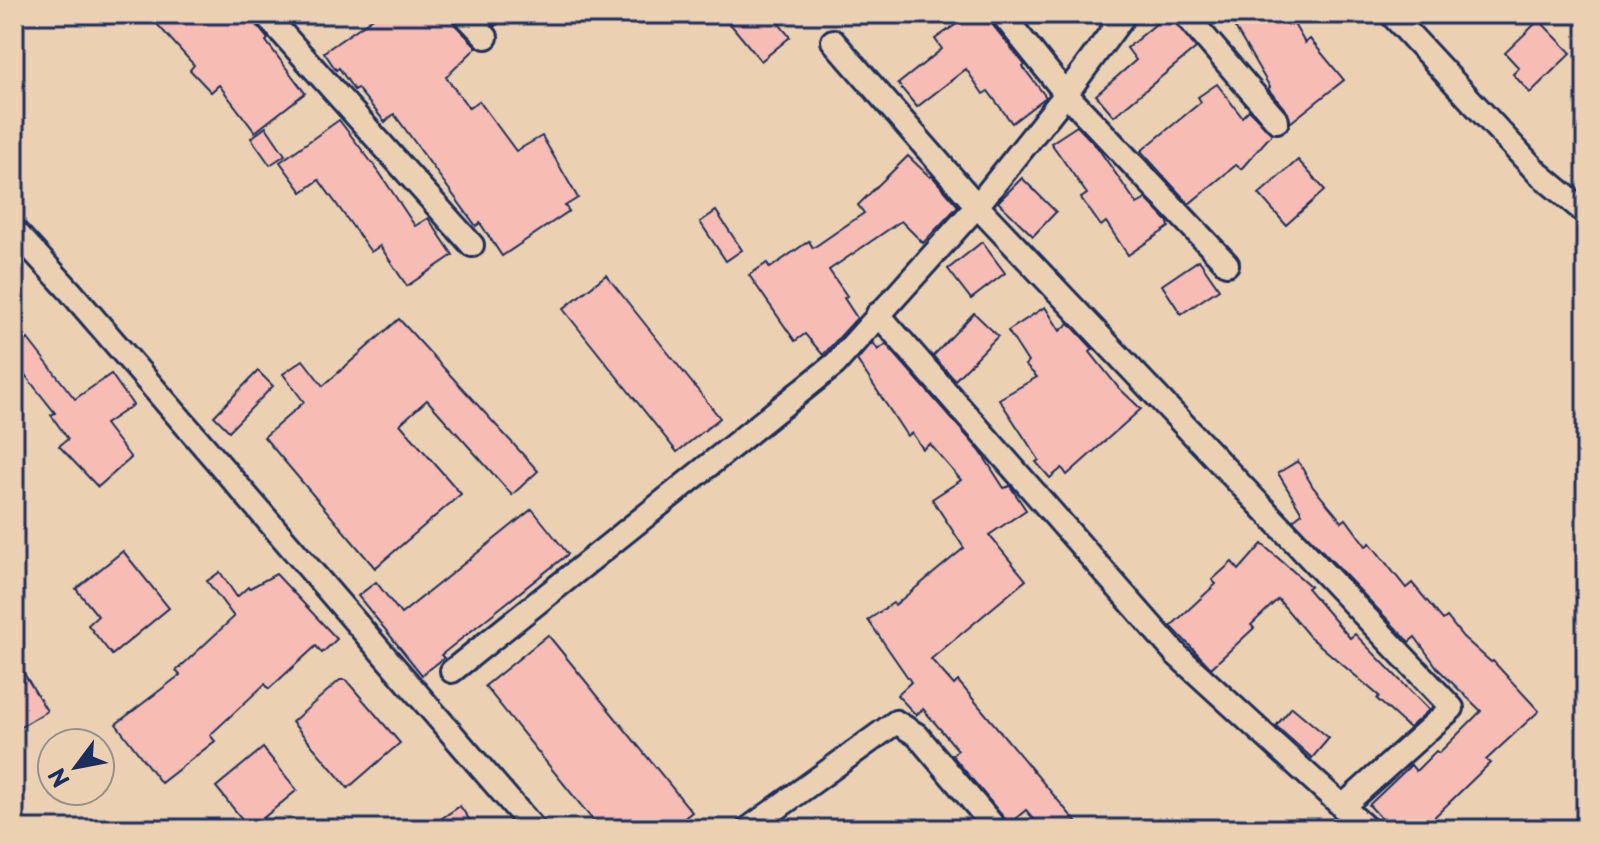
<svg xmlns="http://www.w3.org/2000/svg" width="1600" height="843" font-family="'Playpen Sans',sans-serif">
<rect width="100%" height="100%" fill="#ebd1b2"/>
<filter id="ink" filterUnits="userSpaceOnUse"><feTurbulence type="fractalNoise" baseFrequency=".0125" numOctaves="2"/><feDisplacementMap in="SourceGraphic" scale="16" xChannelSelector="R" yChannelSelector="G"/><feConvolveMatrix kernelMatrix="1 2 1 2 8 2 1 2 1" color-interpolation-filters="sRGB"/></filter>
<g filter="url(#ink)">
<g fill="#f7bcb3" stroke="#1b2f5e" stroke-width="2">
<polygon points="148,14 251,14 255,23 268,39 266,41 305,93 255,132 219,85 211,92 190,70 194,65"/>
<polygon points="379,14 450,14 454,24 477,47 446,77 469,108 479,101 516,151 542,136 578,198 565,206 569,211 502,256 480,223 476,226 394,114 385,122 357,88 354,90 339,68 336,70 324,52"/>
<polygon points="483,14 513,14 495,26"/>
<polygon points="722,14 771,14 790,37 761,61"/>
<polygon points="971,14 988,14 991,23 1025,65 1023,67 1046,97 1012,123 988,91 983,94 966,69 917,107 898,84 942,49 935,39"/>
<polygon points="1168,14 1196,48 1114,116 1096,95 1136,60 1127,48"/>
<polygon points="1227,14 1288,14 1305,43 1310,39 1344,80 1290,123 1288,113 1268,89 1270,87"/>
<polygon points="1539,20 1571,53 1530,93 1513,74 1519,68 1505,53"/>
<polygon points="1217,84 1242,117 1249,110 1272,134 1241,169 1236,165 1189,204 1141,151 1201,102 1198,97"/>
<polygon points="339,120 379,172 415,226 428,218 453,255 407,286 380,246 371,252 319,180 302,192 280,162"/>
<polygon points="1077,126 1097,147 1137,204 1146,199 1168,222 1169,227 1128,255 1106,222 1101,226 1081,198 1087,194 1051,143"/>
<polygon points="266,127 285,155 270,165 251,138"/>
<polygon points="908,156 930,177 932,176 958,206 923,243 901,221 829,270 847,296 844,298 857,318 823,355 805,334 795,341 749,275 767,263 770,268 809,241 813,248 864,213 858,205"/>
<polygon points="1298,160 1325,190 1286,225 1259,194"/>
<polygon points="1022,178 1056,212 1033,236 998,202"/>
<polygon points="716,211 742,250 726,261 700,222"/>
<polygon points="982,242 1005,273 971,299 948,269"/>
<polygon points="1199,260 1219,289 1181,314 1162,285"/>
<polygon points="606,275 720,418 677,452 563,309"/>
<polygon points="1045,307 1060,331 1069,323 1093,349 1090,352 1118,387 1141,409 1067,475 1062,468 1050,478 1036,462 1039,460 999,399 1037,377 1025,365 1028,362 1008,331"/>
<polygon points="974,313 998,336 955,380 933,356"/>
<polygon points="399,319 538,471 512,495 427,400 400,424 461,494 375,568 264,437 304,402 283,374 303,360 323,386"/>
<polygon points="28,339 75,399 111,374 133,405 105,424 131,458 98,487 59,446 68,439 51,415 55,413 14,361 14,350"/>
<polygon points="873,342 878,350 886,344 980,451 1004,488 1010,486 1026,510 989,535 1026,580 931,659 954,685 958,681 1082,829 1042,829 1026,810 1009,824 952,755 958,750 923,709 916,715 897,695 911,682 868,620 893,603 895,605 964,548 932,499 961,480 930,444 923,449 912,433 907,436 857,360"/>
<polygon points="258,371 273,386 229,431 214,416"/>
<polygon points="1298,461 1313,487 1342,522 1346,519 1366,546 1370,543 1406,588 1412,583 1443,620 1447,617 1463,637 1491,662 1493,661 1539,711 1486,760 1490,763 1422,829 1391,829 1369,805 1411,765 1416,771 1436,751 1439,753 1481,711 1439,670 1415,637 1409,642 1293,520 1302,513 1278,473"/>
<polygon points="532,509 568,554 441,655 444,658 422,675 358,596 376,582 401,614"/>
<polygon points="1262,544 1310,586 1307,588 1350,638 1355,634 1429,710 1409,728 1377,699 1379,696 1309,636 1278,599 1251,625 1254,628 1211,668 1171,626 1216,584 1212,580 1232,562 1239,570"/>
<polygon points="123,551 169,608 112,655 88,625 98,616 76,589"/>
<polygon points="220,572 237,597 248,587 250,588 276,574 337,639 322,653 316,646 269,689 265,684 210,735 215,741 161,783 116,724 180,675 176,671 234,617 207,581"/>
<polygon points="548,635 692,812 671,829 600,829 485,686"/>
<polygon points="14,657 47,711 14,731"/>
<polygon points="340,680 346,680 400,743 348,788 292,722"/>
<polygon points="1292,707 1329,738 1312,758 1276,726"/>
<polygon points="263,748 297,790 250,829 216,787"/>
<polygon points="460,806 476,829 426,829"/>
</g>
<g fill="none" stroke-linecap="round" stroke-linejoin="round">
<defs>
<g id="minor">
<polyline points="265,14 472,245"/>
<polyline points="464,14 486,37"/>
<polyline points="1002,14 1066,94 1227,264"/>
<polyline points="1185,14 1277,121"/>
<polyline points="1391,14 1538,173 1586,213"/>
<polyline points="833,41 977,206 1452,708 1342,807"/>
<polyline points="14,230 70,291 534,829"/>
<polyline points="878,314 1177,655 1367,829"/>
<polyline points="452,671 835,364 977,206 1066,94 1125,14"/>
<polyline points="748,829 896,722 917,735 996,829"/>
</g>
</defs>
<use href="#minor" stroke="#1b2f5e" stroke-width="28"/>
<use href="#minor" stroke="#ebd1b2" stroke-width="22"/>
</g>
</g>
<rect width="1600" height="843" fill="none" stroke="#ebd1b2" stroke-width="48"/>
<rect x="24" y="24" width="1552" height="795" fill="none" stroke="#1b2f5e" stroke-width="3" filter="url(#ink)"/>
<g transform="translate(76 767) rotate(238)"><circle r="38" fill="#ebd1b2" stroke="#989090" stroke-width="2"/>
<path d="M0-6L14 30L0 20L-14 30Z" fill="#1b2f5e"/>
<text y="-12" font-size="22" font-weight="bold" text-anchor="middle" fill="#1b2f5e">N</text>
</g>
</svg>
